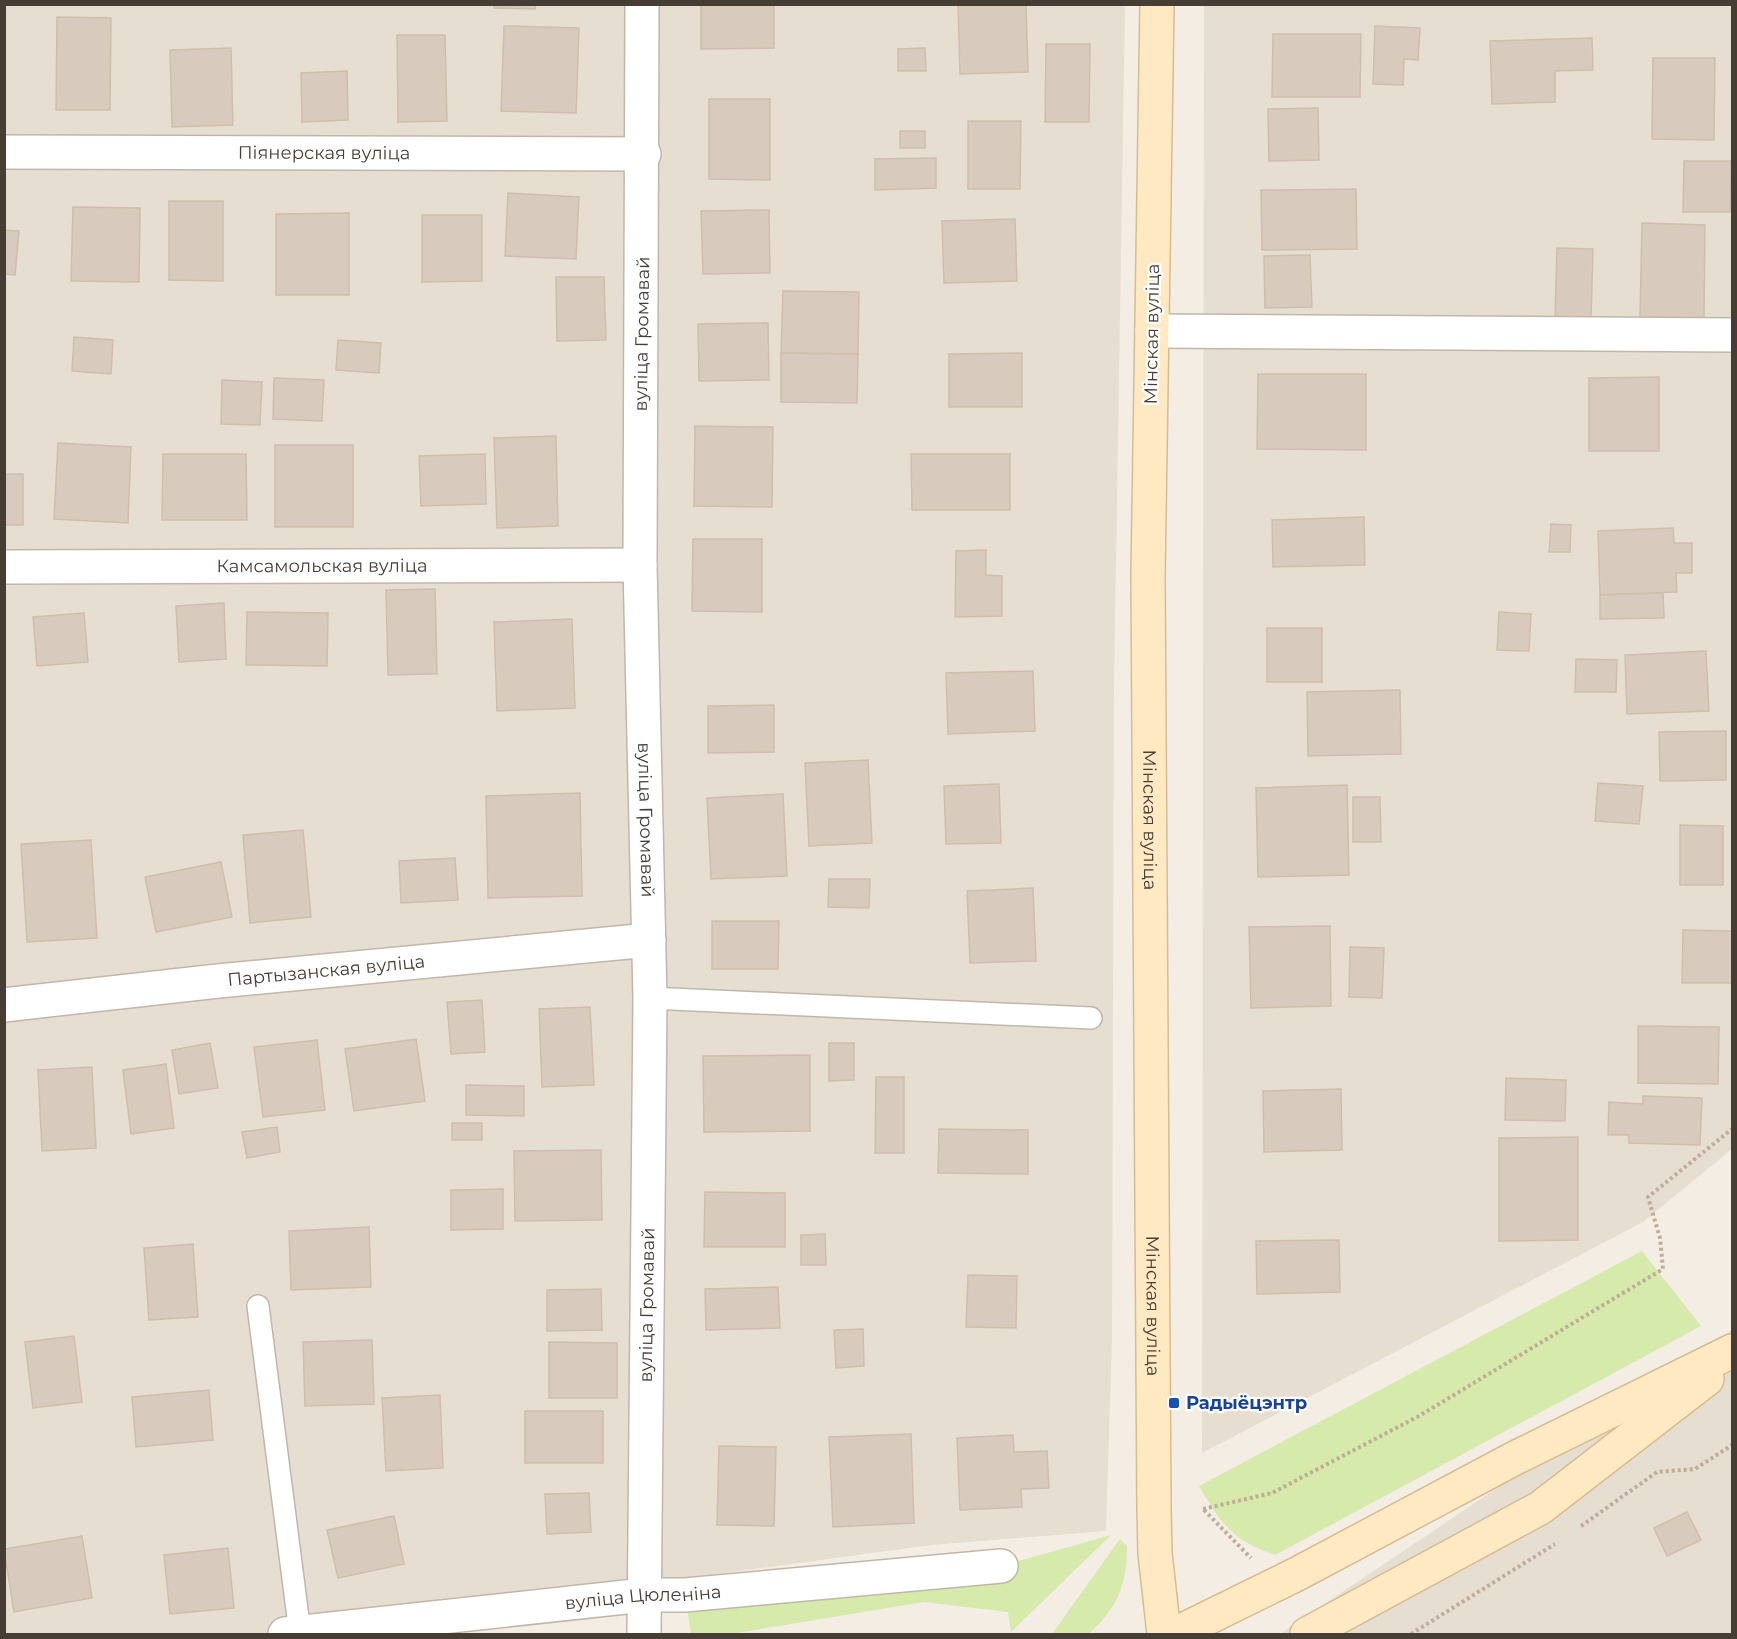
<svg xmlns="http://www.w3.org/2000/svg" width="1737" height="1639" font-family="Montserrat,sans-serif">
<rect width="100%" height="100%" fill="#f3ede4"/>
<g fill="#e7ded2">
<polygon points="5,5 1125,5 1114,688 1112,1337 1106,1531 932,1545 271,1634 5,1634"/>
<polygon points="1204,5 1732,5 1732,1149 1643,1222 1202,1453"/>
<polygon points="1732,1330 1732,1634 1280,1634"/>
</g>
<g fill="#d5eaab">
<path d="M1642 1251 1701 1326 1275 1555C1232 1540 1221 1524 1199 1486Z"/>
<polygon points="1111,1535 1011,1632 1008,1612 924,1602 730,1634 691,1634 685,1595 1001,1566"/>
<path d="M1120 1539 1127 1546C1127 1585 1117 1609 1088 1634H1052Z"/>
</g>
<g fill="#d8cabc" stroke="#d0beac" stroke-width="1.5">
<polygon points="495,4 536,4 535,9 494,8"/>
<polygon points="701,4 774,4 774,48 701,49"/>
<polygon points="958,4 1026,4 1028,72 960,74"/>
<polygon points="57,17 111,18 110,110 56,110"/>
<polygon points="504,26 579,28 576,113 501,111"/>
<polygon points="1375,26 1420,28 1418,60 1404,59 1403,85 1373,84"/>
<polygon points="1273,34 1361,34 1360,97 1272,97"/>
<polygon points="397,35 445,35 447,121 398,122"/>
<polygon points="1592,38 1593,70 1555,71 1555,102 1492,104 1490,41"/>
<polygon points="1046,44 1090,44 1089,122 1045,122"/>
<polygon points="231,48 233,125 172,127 170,50"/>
<polygon points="925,48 926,71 898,71 898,49"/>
<polygon points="1653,58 1715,58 1714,140 1652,139"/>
<polygon points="347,71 348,120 302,122 301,73"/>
<polygon points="709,99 770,99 770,180 709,179"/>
<polygon points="1318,108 1319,160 1269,161 1268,109"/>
<polygon points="968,121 1021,121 1020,189 968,189"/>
<rect x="900" y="131" width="25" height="17"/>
<polygon points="936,158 936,188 875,190 875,159"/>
<polygon points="1684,161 1731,161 1730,212 1683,212"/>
<polygon points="1356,189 1357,249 1262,250 1261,190"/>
<polygon points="508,193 579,197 576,259 505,256"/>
<polygon points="169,201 223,201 223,281 169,280"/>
<polygon points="73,207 140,208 139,282 71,281"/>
<polygon points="769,210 770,273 703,274 701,211"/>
<polygon points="349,213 349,295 276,295 276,214"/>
<polygon points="422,215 482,215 482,281 422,282"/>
<polygon points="1015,219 1017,281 944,283 942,221"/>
<polygon points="1642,223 1705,225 1704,319 1640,318"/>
<polygon points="4,230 19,231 15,275 4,274"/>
<polygon points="1557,248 1593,249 1591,319 1555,318"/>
<polygon points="1310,255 1312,307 1265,308 1264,256"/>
<polygon points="556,277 604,277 606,340 557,341"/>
<polygon points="783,291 859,292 858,354 781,353"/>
<polygon points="768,323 769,380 699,381 698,324"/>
<polygon points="74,337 113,340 111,374 72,371"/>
<polygon points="338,340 381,343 379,373 336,370"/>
<polygon points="781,353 858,354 857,403 781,402"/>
<polygon points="1022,353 1022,407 949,407 949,354"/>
<polygon points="1258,374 1366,374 1366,450 1257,449"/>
<polygon points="1659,377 1659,451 1589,451 1589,378"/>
<polygon points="274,378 324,380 322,421 273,419"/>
<polygon points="222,380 262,382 260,425 221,424"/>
<polygon points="695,426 773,427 772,507 694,506"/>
<polygon points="556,436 558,526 497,528 494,438"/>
<polygon points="58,443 131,447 128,523 54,519"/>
<rect x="275" y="445" width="78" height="82"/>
<polygon points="163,454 246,454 247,520 162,520"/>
<polygon points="485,454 486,504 421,506 419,456"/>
<polygon points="911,454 1010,454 1010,510 912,510"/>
<rect x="4" y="474" width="19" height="51"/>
<polygon points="1364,517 1365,565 1273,567 1272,520"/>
<polygon points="1551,524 1571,525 1570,552 1549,552"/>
<polygon points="1673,528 1674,543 1692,543 1692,573 1676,573 1677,592 1600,595 1598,531"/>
<polygon points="693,539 762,539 762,612 692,611"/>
<polygon points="986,550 986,575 1002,576 1002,616 955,617 956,551"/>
<polygon points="435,589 437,674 388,675 386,590"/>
<polygon points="1663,593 1664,618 1600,619 1600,595"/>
<polygon points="224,603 226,659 179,662 176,606"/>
<polygon points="247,612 328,613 327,666 246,665"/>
<polygon points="1499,612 1531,614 1529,651 1497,650"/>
<polygon points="84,613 88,662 37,666 33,617"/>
<polygon points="572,619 575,708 497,711 494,622"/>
<rect x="1267" y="628" width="55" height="54"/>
<polygon points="1706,651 1709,711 1627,714 1625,655"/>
<polygon points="1576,659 1617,660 1616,692 1575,692"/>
<polygon points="1033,671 1035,731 948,734 946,673"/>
<polygon points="1400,690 1401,754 1308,756 1307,692"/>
<polygon points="774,705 774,752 708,753 708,706"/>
<polygon points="1726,731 1726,780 1660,781 1659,732"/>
<polygon points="868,760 872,843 809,846 805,763"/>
<polygon points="1598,783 1643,786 1639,824 1595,821"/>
<polygon points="999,784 1001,843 946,844 944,786"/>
<polygon points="1347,785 1349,875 1258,877 1256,788"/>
<polygon points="580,793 582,896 488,898 486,796"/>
<polygon points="783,794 787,876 711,879 707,798"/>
<polygon points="1353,797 1380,797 1381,842 1353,842"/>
<polygon points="1680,825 1723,826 1723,885 1680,885"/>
<polygon points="303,830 311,917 250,923 243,835"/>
<polygon points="91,840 97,938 27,942 21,844"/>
<polygon points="455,858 458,900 401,903 399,861"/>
<polygon points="221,862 232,917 156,932 145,877"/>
<polygon points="829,879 870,879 869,908 828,907"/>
<polygon points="1033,888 1036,961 970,963 967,891"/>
<polygon points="712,921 779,921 778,969 712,969"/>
<polygon points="1330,926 1331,1006 1251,1008 1249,927"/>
<polygon points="1683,930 1732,931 1732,983 1682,983"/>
<polygon points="1350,947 1384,948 1382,998 1349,997"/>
<polygon points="482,1000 485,1052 451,1054 447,1002"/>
<polygon points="590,1007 594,1085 542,1087 539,1009"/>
<polygon points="1638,1026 1719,1027 1718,1084 1638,1083"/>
<polygon points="416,1039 425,1101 354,1111 345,1049"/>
<polygon points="317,1040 325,1110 263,1117 254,1047"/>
<polygon points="210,1043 218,1088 179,1094 172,1050"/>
<polygon points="829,1043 854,1043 854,1080 829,1081"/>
<polygon points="810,1055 810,1131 704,1132 703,1056"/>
<polygon points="166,1064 174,1128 131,1134 123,1070"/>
<polygon points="92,1067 96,1148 42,1151 38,1070"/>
<polygon points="876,1077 904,1077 904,1153 875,1153"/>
<polygon points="1506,1078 1566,1080 1565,1121 1505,1120"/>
<polygon points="466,1085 524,1086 524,1116 466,1115"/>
<polygon points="1341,1089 1342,1150 1264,1152 1263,1091"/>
<polygon points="1643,1096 1702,1098 1700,1145 1629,1143 1629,1135 1608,1135 1609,1102 1643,1104"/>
<rect x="452" y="1123" width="30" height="17"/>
<polygon points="277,1127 280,1152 247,1158 242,1132"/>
<polygon points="939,1129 1028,1130 1028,1174 938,1173"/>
<polygon points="1578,1137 1578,1240 1499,1241 1499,1138"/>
<polygon points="601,1150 602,1220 515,1221 514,1151"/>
<polygon points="503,1189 503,1229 451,1230 451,1190"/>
<polygon points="705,1192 785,1193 785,1247 704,1247"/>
<polygon points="369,1227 371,1287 291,1290 289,1231"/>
<polygon points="825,1234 826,1265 801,1265 801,1235"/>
<polygon points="1339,1240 1340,1292 1257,1294 1256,1241"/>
<polygon points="193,1244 198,1317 149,1320 144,1248"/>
<polygon points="968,1275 1017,1276 1016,1328 966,1327"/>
<polygon points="778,1287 780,1328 706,1330 705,1289"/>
<polygon points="601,1289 602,1330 547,1331 547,1290"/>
<polygon points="863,1329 864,1366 836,1368 834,1330"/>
<polygon points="74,1336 82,1402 33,1408 25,1342"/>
<polygon points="372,1340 374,1404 305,1406 303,1342"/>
<polygon points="549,1342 617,1343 617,1398 549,1398"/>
<polygon points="209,1390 213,1440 136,1447 132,1397"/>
<polygon points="440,1395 443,1468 386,1471 382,1398"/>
<rect x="525" y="1411" width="78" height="52"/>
<polygon points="911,1434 914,1523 833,1527 829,1437"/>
<polygon points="1013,1435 1014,1452 1047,1451 1049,1488 1021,1489 1022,1507 960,1510 957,1438"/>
<polygon points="719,1446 776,1447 774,1526 717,1525"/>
<polygon points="589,1493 591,1532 547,1534 545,1494"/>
<polygon points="1687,1512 1701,1540 1667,1556 1654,1528"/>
<polygon points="394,1516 404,1564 338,1578 327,1530"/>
<polygon points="82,1536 92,1598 14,1612 4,1549"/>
<polygon points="228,1548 234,1608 170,1614 164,1555"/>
</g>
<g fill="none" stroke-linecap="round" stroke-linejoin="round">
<defs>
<g id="lane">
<polyline points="650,998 1091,1018"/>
<polyline points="258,1306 300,1633"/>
</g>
<g id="street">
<path id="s1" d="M642 4 640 565 650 998 644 1634"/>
<path id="s2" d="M4 152 644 154"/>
<polyline points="1152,331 1732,335"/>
<path id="s3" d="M4 567 640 565"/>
<path id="s4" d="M4 1005 218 981 649 940"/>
<path id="s5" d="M285 1634 644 1595H685L1001 1566"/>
</g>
<g id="secondary">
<path id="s6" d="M1157 4 1148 576 1154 1510 1155 1553 1164 1634"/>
<polyline points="1175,1634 1297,1574 1515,1458 1732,1351"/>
<polyline points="1307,1634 1540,1508 1707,1379"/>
</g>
</defs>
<use href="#lane" stroke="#c2b6aa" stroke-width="24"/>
<use href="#street" stroke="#c2b6aa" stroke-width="36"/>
<use href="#secondary" stroke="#d6bc92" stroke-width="36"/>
<g stroke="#c1ad97" stroke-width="4" stroke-dasharray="3 3" stroke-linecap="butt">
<polyline points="1203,1509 1272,1493 1419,1416 1663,1269 1660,1238 1648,1197 1732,1129"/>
<polyline points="1204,1510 1251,1558"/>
<polyline points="1581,1526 1657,1472 1695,1469 1732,1445"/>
<polyline points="1411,1634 1555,1544"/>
</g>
<use href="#lane" stroke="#fff" stroke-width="21"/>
<use href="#street" stroke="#fff" stroke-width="33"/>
<use href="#secondary" stroke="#ffe9c3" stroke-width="33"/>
</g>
<rect fill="#1a4fb4" stroke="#fff" stroke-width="2" x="1168" y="1397" width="12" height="12" rx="3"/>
<g text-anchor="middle" stroke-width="4.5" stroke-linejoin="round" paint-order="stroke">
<g font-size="18" fill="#463d34" stroke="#fff">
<text dy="6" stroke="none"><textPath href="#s2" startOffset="320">Піянерская вуліца</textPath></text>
<text transform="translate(642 334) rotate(-89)" y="6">вуліца Громавай</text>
<text transform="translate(1152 334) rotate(-89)" y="6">Мінская вуліца</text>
<text dy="6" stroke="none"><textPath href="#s3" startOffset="318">Камсамольская вуліца</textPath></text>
<text dy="6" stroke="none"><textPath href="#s1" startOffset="816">вуліца Громавай</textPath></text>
<text dy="6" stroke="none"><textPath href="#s6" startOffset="816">Мінская вуліца</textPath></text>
<text dy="6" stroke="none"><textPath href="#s4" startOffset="324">Партызанская вуліца</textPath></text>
<text transform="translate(647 1305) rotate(-89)" y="6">вуліца Громавай</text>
<text dy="6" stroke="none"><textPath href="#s6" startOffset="1302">Мінская вуліца</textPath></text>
<text dy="6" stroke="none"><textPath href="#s5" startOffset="360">вуліца Цюленіна</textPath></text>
</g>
<g font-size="18" font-weight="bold" fill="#164399" stroke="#fff" text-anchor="start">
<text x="1186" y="1409">Радыёцэнтр</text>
</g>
</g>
<rect width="1737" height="1639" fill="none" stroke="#463d34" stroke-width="12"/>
</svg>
